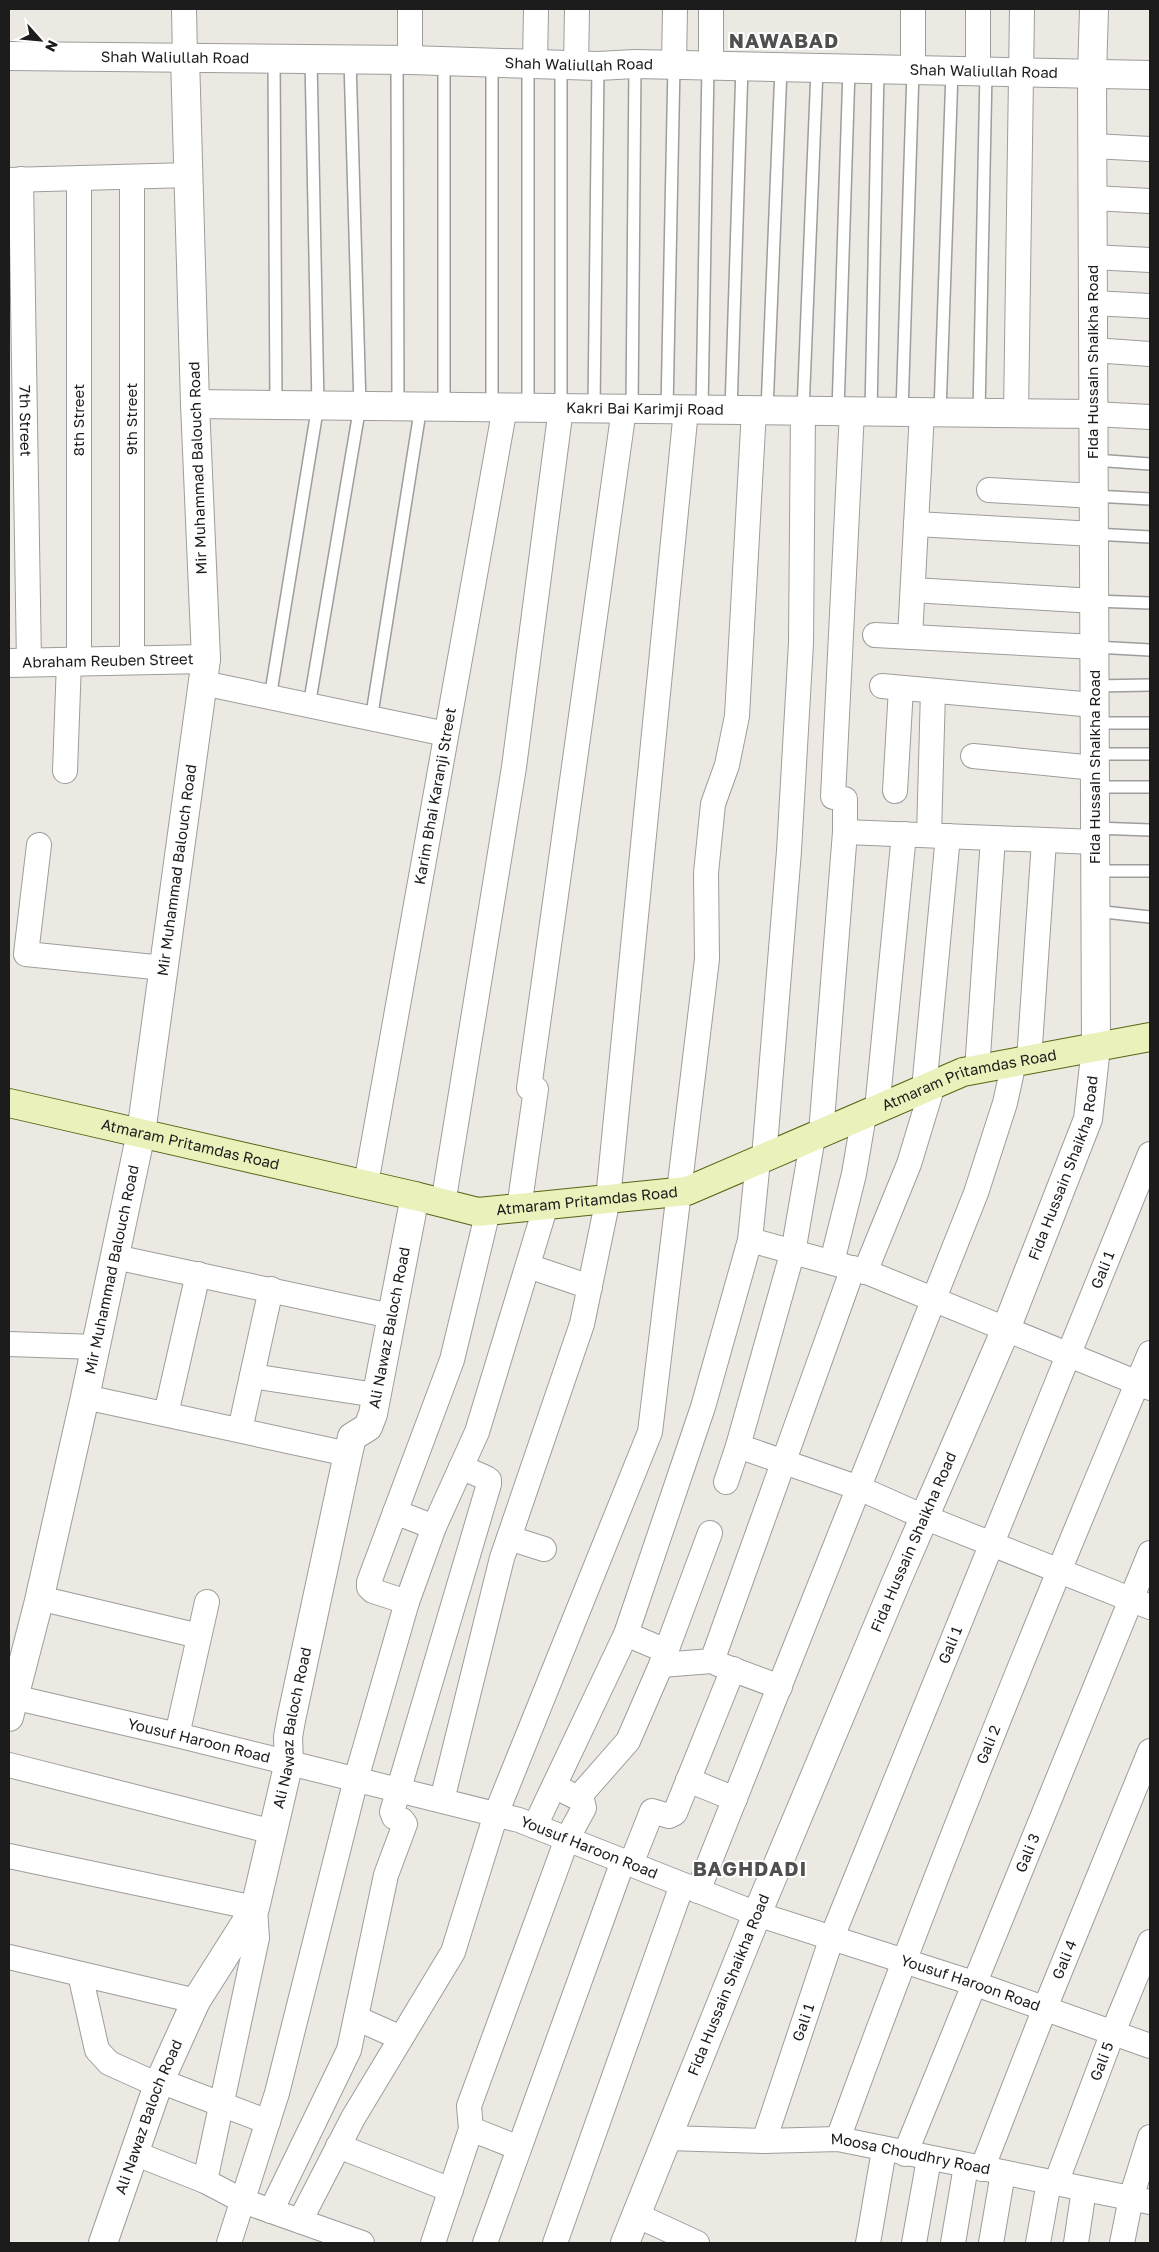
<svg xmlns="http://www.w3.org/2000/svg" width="1159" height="2252" font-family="'Golos Text',sans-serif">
<rect width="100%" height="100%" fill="#ece9e2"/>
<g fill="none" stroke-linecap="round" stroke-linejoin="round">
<defs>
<g id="service">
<polyline points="274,58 276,405"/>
<polyline points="397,61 398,406"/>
<polyline points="492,63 492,407"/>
<polyline points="528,64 528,407"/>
<polyline points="561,65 561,408"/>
<polyline points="444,407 444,61"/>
<polyline points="594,408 598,66"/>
<polyline points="632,409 635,64"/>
<polyline points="667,409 674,65"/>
<polyline points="702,409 708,66"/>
<polyline points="731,410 742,67"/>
<polyline points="767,410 781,68"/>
<polyline points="803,411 817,69"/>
<polyline points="838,411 849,69"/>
<polyline points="871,412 878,70"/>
<polyline points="902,412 913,71"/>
<polyline points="940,412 952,72"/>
<polyline points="979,413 986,72"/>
<polyline points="1094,460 1150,464"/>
<polyline points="1094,496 1150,499"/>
<polyline points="1094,534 1150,537"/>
<polyline points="1095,601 1150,603"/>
<polyline points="1095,647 1150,650"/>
<polyline points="1095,686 1150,685"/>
<polyline points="270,698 318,405 311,59"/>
<polyline points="309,706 360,406 350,60"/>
<polyline points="371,720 421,406"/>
<polyline points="1095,723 1150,723"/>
<polyline points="1095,754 1150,754"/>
<polyline points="1095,787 1150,787"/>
<polyline points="1095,828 1150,830"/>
<polyline points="1095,871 1150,871"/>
<polyline points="1095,911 1150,917"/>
</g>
<g id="minor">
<polyline points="184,9 185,57"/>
<polyline points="410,9 410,60"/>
<polyline points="913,9 913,71"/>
<polyline points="978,9 978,72"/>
<polyline points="535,64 536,9"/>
<polyline points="674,65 675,9"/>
<polyline points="576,66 577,9"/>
<polyline points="711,66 711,9"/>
<polyline points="1093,146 1150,149"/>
<polyline points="132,177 132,661"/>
<path id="s1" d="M21 179 29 663"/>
<polyline points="9,180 189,175"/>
<polyline points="1093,198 1150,201"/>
<polyline points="1093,257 1150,260"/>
<polyline points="1093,303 1150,306"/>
<polyline points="1093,350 1150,354"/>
<polyline points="1016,413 1022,9"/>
<polyline points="1094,414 1150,417"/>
<polyline points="989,490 1094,496"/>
<polyline points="916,524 1094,534"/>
<polyline points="913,590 1094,601"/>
<polyline points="875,635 1094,647"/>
<polyline points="910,637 922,412"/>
<polyline points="79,662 79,178"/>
<polyline points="203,683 446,734"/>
<polyline points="882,686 1094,705"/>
<polyline points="973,756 1095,768"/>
<polyline points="65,771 69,662"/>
<polyline points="895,791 901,688"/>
<polyline points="845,832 1095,842"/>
<polyline points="929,835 933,691"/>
<polyline points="39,845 26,954 164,968"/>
<polyline points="1029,1060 1044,841"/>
<polyline points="977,1070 993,838"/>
<polyline points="924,1089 948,836"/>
<polyline points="877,1109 904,834"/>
<polyline points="821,1133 845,832 845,799 833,797 852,411"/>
<polyline points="764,1158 789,851 801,643 803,411"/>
<path id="s2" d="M366 1184 505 407"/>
<polyline points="443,1204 514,767 561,408"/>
<polyline points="519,1208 536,1089 529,1088 624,409"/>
<polyline points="750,1240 869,1273 1150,1388"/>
<polyline points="115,1257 391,1316"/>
<polyline points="832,1262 854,1174 864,1115"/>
<polyline points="528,1266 590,1287"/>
<polyline points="865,1272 909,1164 933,1085"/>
<polyline points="9,1344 96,1347"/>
<polyline points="252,1376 376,1395"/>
<polyline points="85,1397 348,1454"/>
<polyline points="166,1414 198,1274"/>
<polyline points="240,1430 271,1289"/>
<polyline points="738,1446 859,1488 924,1517 1150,1607"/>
<polyline points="726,1482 738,1446 794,1247 813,1137"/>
<polyline points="395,1512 434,1527"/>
<polyline points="509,1538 544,1549"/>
<polyline points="39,1598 199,1636"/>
<polyline points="407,1602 373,1591 369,1587 369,1582 452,1360 488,1211"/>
<polyline points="626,1634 666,1651"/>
<polyline points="718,1664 780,1687"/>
<polyline points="661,1665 712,1661 853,1268"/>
<path id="s3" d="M13 1697 177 1735 519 1820 757 1914 973 1983 1150 2046"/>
<polyline points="177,1735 207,1602"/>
<polyline points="9,1765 273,1832"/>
<polyline points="688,1780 735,1799"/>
<polyline points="578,1798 628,1741 661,1665 710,1533"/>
<polyline points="442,1800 502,1558 582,1324 608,1199 686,410"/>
<polyline points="535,1826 626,1634 703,1407 750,1240 758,1160"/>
<polyline points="9,1856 255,1908 257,1938 205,2181"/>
<polyline points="631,1864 652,1811 669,1816 675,1813 733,1669"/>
<polyline points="698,1891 976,1193 1005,1103 1014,1062"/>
<polyline points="9,1957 196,2001"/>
<polyline points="80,1974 97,2050 109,2063 158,2085"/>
<polyline points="356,2018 401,2038"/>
<polyline points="160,2081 268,2122"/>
<polyline points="471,2129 519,2148"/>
<path id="s4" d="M667 2138 764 2141 838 2139 1150 2202"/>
<path id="s5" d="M838 2139C934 1874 1040 1613 1150 1353"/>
<path id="s6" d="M764 2141 832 1937 1150 1154"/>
<polyline points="338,2146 451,2190"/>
<polyline points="134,2153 205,2181 243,2201 362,2243"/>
<path id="s7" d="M905 2154 1150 1553"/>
<path id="s8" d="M982 2169 1045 2008 1150 1751"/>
<path id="s9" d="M1056 2183 1113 2032 1150 1942"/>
<polyline points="271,2211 349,2050 386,1875 405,1824 402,1820 394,1817 392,1812 489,1484 489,1480 486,1478 461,1467"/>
<polyline points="636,2215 697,2243"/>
<polyline points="300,2221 353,2118 453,1952 496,1814 650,1432 707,959 706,873 713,804 727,765 737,716 754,410"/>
<polyline points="229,2243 277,2093 356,1779 407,1602 434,1527 477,1432 546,1205"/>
<polyline points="433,2243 471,2129 469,2106 567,1839 584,1808 582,1800 554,1786"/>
<polyline points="485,2243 623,1861"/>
<polyline points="555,2243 682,1885"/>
<polyline points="868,2243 884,2150"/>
<polyline points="914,2243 929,2159"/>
<polyline points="953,2243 966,2166"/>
<polyline points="991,2243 1003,2173"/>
<polyline points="1038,2243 1049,2182"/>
<polyline points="1076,2243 1084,2189"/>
<polyline points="1122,2243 1131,2198 1150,2137"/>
</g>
<g id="tertiary">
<path id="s10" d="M9 56 410 60 598 66 635 64 1150 75"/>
<path id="s11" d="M195 404 1094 414"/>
<path id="s12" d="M9 663 206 659"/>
<path id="s13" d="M9 1717 38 1605 85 1397 141 1133 206 659 195 404 185 57"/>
<path id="s14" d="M103 2243 158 2085 196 2001 255 1908 289 1762 288 1737 291 1720 348 1454 352 1437 368 1427 373 1414 415 1196"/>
<path id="s15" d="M625 2243 757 1914 897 1580 1006 1329 1088 1119 1096 1047 1092 75 1094 9"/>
</g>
<g id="secondary">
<path id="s16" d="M9 1103 415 1196 478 1212 687 1191 963 1072 1150 1037"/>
</g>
</defs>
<use href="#service" stroke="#9d9d9d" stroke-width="14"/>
<use href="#minor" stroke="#9d9d9d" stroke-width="26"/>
<use href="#tertiary" stroke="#9d9d9d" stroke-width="30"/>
<use href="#secondary" stroke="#576411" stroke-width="30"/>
<use href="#service" stroke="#fff" stroke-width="11"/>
<use href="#minor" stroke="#fff" stroke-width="24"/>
<use href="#tertiary" stroke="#fff" stroke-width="28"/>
<use href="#secondary" stroke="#ebf1bb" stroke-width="28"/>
</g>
<g text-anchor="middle" stroke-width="4" stroke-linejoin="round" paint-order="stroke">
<g font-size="15" fill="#1c1c1c" stroke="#fff">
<text dy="5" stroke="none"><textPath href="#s10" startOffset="166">Shah Waliullah Road</textPath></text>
<text dy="5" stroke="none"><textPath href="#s10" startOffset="570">Shah Waliullah Road</textPath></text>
<text dy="5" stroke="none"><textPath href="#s10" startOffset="975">Shah Waliullah Road</textPath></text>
<text transform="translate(1093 362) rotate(-90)" y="5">Fida Hussain Shaikha Road</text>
<text dy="5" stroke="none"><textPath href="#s11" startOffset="450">Kakri Bai Karimji Road</textPath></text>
<text transform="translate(132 419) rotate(-90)" y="5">9th Street</text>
<text transform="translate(79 420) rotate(-90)" y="5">8th Street</text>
<text dy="5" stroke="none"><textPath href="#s1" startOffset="242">7th Street</textPath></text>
<text transform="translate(198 468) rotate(-92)" y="5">Mir Muhammad Balouch Road</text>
<text dy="5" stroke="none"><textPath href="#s12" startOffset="99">Abraham Reuben Street</textPath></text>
<text transform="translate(1095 767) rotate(-90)" y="5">Fida Hussain Shaikha Road</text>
<text dy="5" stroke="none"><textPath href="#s2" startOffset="394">Karim Bhai Karanji Street</textPath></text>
<text dy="5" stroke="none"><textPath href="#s13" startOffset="864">Mir Muhammad Balouch Road</textPath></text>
<text dy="5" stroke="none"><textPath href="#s16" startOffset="996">Atmaram Pritamdas Road</textPath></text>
<text dy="5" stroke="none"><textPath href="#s16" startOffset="186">Atmaram Pritamdas Road</textPath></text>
<text dy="5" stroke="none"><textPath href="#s15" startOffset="1162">Fida Hussain Shaikha Road</textPath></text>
<text dy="5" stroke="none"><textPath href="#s16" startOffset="591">Atmaram Pritamdas Road</textPath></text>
<text dy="5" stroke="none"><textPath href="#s13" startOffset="459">Mir Muhammad Balouch Road</textPath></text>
<text dy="5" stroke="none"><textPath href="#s6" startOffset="935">Gali 1</textPath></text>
<text dy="5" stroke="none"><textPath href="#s14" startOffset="972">Ali Nawaz Baloch Road</textPath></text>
<text dy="5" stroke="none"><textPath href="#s15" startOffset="758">Fida Hussain Shaikha Road</textPath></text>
<text dy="5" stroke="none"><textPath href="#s6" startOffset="530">Gali 1</textPath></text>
<text dy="5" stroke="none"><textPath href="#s14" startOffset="554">Ali Nawaz Baloch Road</textPath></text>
<text dy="5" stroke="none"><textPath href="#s3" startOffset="191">Yousuf Haroon Road</textPath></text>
<text dy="5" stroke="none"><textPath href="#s5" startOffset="422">Gali 2</textPath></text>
<text dy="5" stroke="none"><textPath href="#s3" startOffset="596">Yousuf Haroon Road</textPath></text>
<text dy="5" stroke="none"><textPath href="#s7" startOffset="325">Gali 3</textPath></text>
<text dy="5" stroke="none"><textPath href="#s8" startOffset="225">Gali 4</textPath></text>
<text dy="5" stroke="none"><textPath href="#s3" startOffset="1001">Yousuf Haroon Road</textPath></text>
<text dy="5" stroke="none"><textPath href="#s15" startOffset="278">Fida Hussain Shaikha Road</textPath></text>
<text dy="5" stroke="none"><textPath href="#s6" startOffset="125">Gali 1</textPath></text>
<text dy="5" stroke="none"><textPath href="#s9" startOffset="130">Gali 5</textPath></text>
<text dy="5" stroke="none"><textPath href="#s14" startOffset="134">Ali Nawaz Baloch Road</textPath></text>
<text dy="5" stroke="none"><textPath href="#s4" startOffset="245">Moosa Choudhry Road</textPath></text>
</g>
<g font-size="20" font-weight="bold" letter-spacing="1" fill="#4f4f4f" stroke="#fff">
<text x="784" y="48">NAWABAD</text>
<text x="750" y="1876">BAGHDADI</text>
</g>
</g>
<rect width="1159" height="2252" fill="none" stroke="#1c1c1c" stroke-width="20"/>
<g transform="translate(40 40) rotate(117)" stroke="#ffffff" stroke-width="4" paint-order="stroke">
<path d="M0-4L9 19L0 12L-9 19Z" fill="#1c1c1c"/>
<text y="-8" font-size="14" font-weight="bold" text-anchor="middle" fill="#1c1c1c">N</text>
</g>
</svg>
